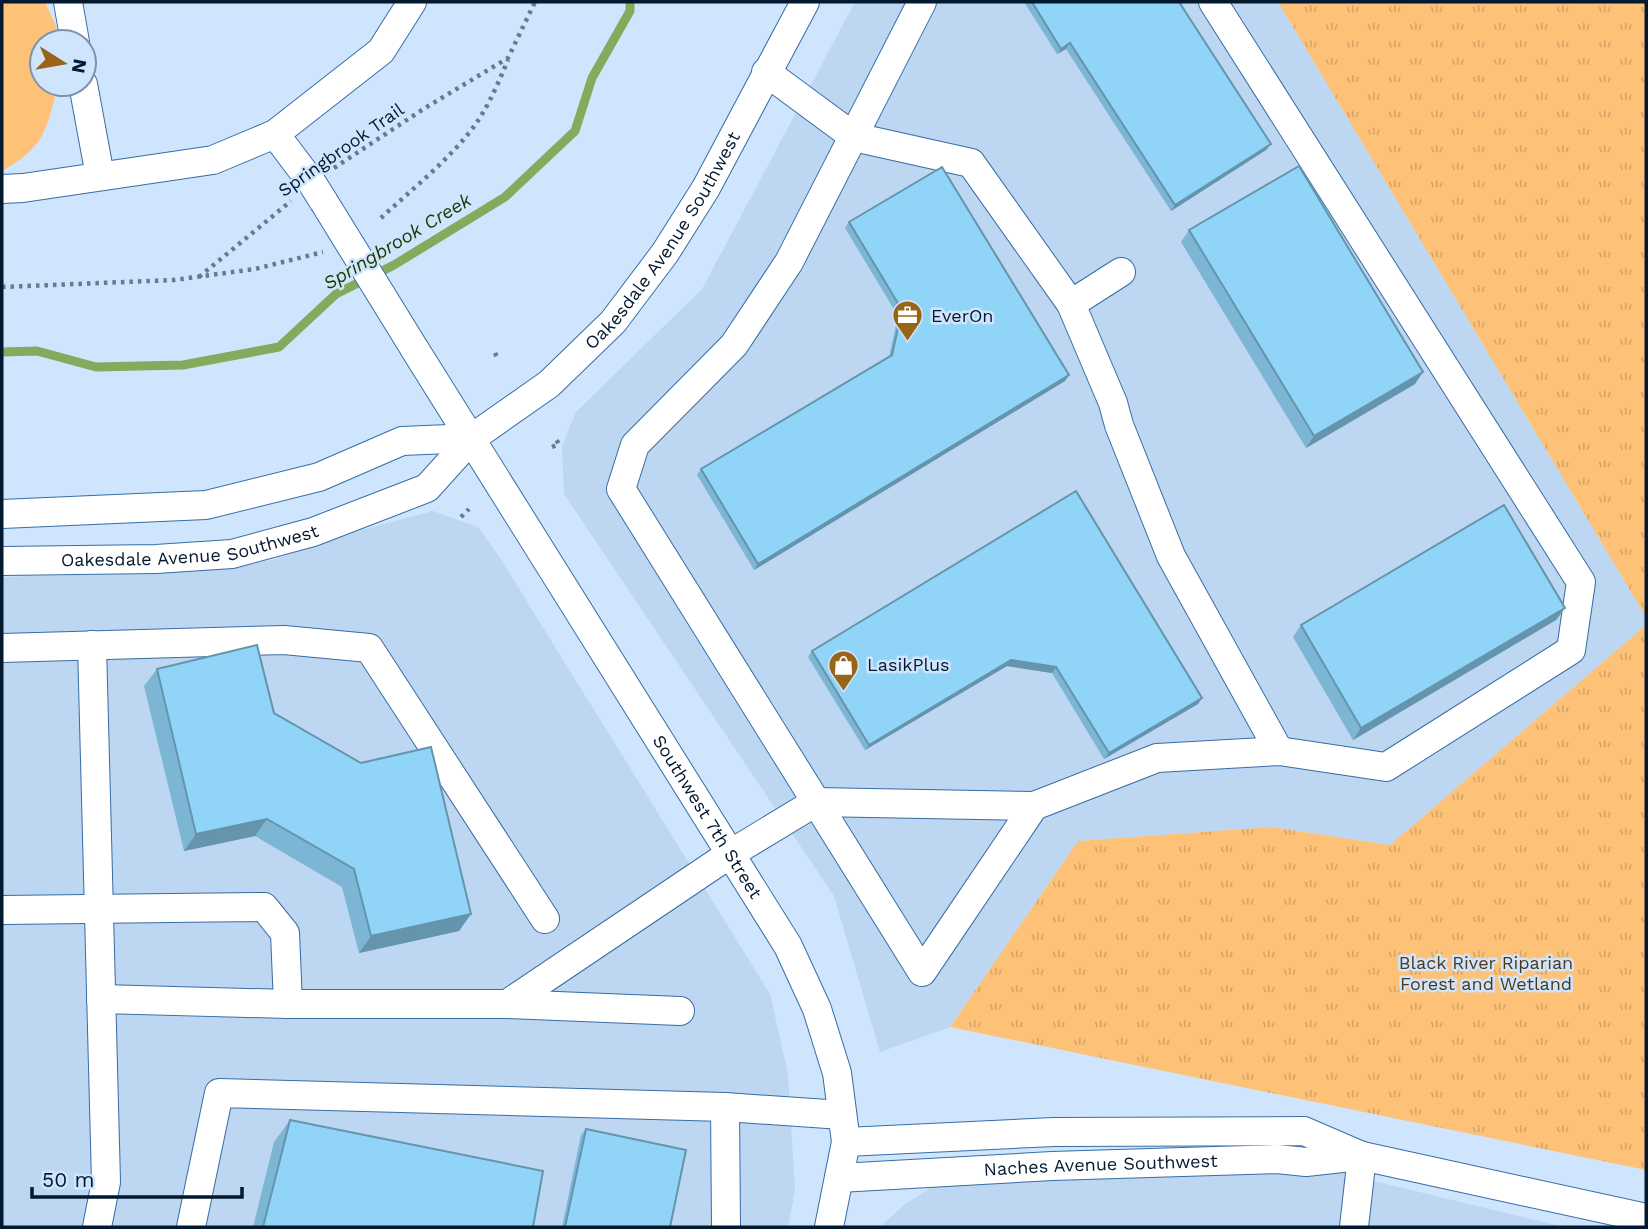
<svg xmlns="http://www.w3.org/2000/svg" width="1648" height="1229" font-family="'Work Sans',sans-serif">
<defs>
<pattern id="park-tufts" width="24" height="20" patternUnits="userSpaceOnUse" patternTransform="scale(1.75)"><rect width="24" height="20" fill="#fdc278"/><path d="M3 7l-1-3M5 7V3M7 7l1-3M15 17l-1-3M17 17v-4M19 17l1-3" fill="none" stroke="#d7a668"/></pattern>
</defs>
<rect width="100%" height="100%" fill="#cfe5fe"/>
<g fill="#bdd6f1">
<polygon points="855,2 1278,2 1646,617 1646,625 1390,845 1271,827 1078,841 950,1027 880,1052 834,896 564,494 562,446 576,412 702,289"/>
<polygon points="433,511 478,527 500,558 770,994 788,1074 795,1191 788,1227 2,1227 2,577 181,572 272,560 361,530"/>
<polygon points="1303,1164 1564,1227 880,1227 904,1205 933,1186"/>
</g>
<path fill="#fdc278" d="M2 2H45L56 26 59 42H42V84H58C47 129 45 147 2 171Z"/>
<g fill="url(#park-tufts)">
<polygon points="1278,2 1646,2 1646,617"/>
<polygon points="1646,625 1646,1170 950,1027 1078,841 1271,827 1390,845"/>
</g>
<g fill="none" stroke-linecap="round" stroke-linejoin="round">
<polyline stroke="#83ab5d" stroke-width="9" points="2,352 37,351 96,367 183,365 279,347 336,294 394,265 505,197 575,131 592,78 630,11 630,2"/>
<defs>
<g id="minor">
<polyline points="68,2 75,42"/>
<polyline points="922,2 789,262 734,345 635,445 621,489 922,972 1034,806 1157,758 1279,751 1386,767 1571,650 1581,582 1213,2"/>
<polyline points="766,72 854,137 971,163 1071,304 1113,403 1119,425 1171,556 1279,751"/>
<polyline points="83,84 100,176"/>
<polyline points="275,134 312,183 324,202"/>
<polyline points="2,189 23,188 213,160 275,134 381,51 412,2"/>
<polyline points="1071,304 1121,272"/>
<path id="s1" d="M414 348 788 946 817 1009 837 1073 846 1142 829 1227"/>
<polyline points="2,514 206,505 319,477 402,441 472,438"/>
<path id="s2" d="M2 561 156 559 232 554 313 532 427 488 472 438 549 384 613 322 665 253 706 188 805 2"/>
<polyline points="92,645 106,1182 97,1227"/>
<polyline points="2,648 284,640 369,648 545,919"/>
<polyline points="2,910 264,907 285,933 288,1004"/>
<polyline points="101,999 288,1004 507,1004 680,1011"/>
<polyline points="507,1004 730,854 816,802 1034,806"/>
<polyline points="725,1107 842,1115"/>
<polyline points="846,1142 1054,1132 1304,1131 1362,1156 1646,1218"/>
<path id="s3" d="M839 1178 1052 1166 1277 1159 1306 1162 1360 1156"/>
<polyline points="191,1227 219,1093 725,1107 726,1227"/>
<polyline points="1354,1227 1362,1156"/>
</g>
</defs>
<use href="#minor" stroke="#376da4" stroke-width="30"/>
<g stroke="#657b92" stroke-width="4.5" stroke-dasharray="3.5 5" stroke-linecap="butt">
<polyline points="334,168 425,108 508,58 535,2"/>
<path d="M381 218C411 190 454 156 477 122 490 103 499 81 508 60"/>
<polyline points="199,277 291,201"/>
<polyline points="2,287 174,280 255,269 323,252"/>
<polyline points="495,353 498,359"/>
<polyline points="552,447 559,444 555,438"/>
<polyline points="461,517 469,509"/>
</g>
<use href="#minor" stroke="#fff" stroke-width="28"/>
<defs>
<polyline id="minor-bridge" points="324,202 414,348"/>
</defs>
<use href="#minor-bridge" stroke="#376da4" stroke-width="30" stroke-linecap="butt"/>
<use href="#minor-bridge" stroke="#fff" stroke-width="28"/>
</g>
<g fill="#7cb6d4">
<polygon points="1024,2 1179,2 1266,150 1171,211 1066,49 1057,54"/>
<polygon points="849,222 1065,381 754,570 697,475 701,469 889,357 898,316 845,228"/>
<polygon points="1189,230 1415,384 1306,448 1181,242"/>
<polygon points="1076,491 1202,698 1198,704 1104,759 1052,673 1007,666 865,750 808,657 812,651"/>
<polygon points="1565,608 1556,620 1353,740 1293,637 1301,625"/>
<polygon points="157,669 274,713 471,914 459,931 359,953 342,887 255,836 184,851 144,686"/>
<polygon points="290,1120 533,1227 253,1227 274,1142"/>
<polygon points="586,1129 670,1227 562,1227 581,1135"/>
</g>
<g fill="#6594ad">
<polygon points="1070,43 1066,49 1057,54 1061,49"/>
<polygon points="1271,144 1266,150 1171,211 1175,205"/>
<polygon points="1423,372 1415,384 1306,448 1314,436"/>
<polygon points="1069,375 1065,381 754,570 758,564"/>
<polygon points="1565,608 1556,620 1353,740 1361,728"/>
<polygon points="1011,660 1056,667 1052,673 1007,666 865,750 869,745"/>
<polygon points="1202,698 1198,704 1104,759 1109,753"/>
<polygon points="267,819 255,836 184,851 196,834"/>
<polygon points="471,914 459,931 359,953 371,936"/>
</g>
<g fill="#90d4f7" stroke="#6594ad" stroke-width="2">
<polygon points="1032,2 1179,2 1271,144 1175,205 1070,43 1061,49"/>
<polygon points="1299,166 1423,372 1314,436 1189,230"/>
<polygon points="942,167 1069,375 758,564 701,469 892,355 902,310 849,222"/>
<polygon points="1076,491 1202,698 1109,753 1056,667 1011,660 869,745 812,651"/>
<polygon points="1504,505 1565,608 1361,728 1301,625"/>
<polygon points="257,645 274,713 361,763 431,747 471,914 371,936 354,869 267,819 196,834 157,669"/>
<polygon points="290,1120 543,1171 533,1227 263,1227"/>
<polygon points="586,1129 686,1150 670,1227 565,1227"/>
</g>
<defs>
<symbol id="office-pin" viewBox="-11 -11 22 30"><path d="M0 17L-7.5 6A9.5 9.5 0 1 1 7.5 6Z" fill="#976418" stroke="#cfe5fe"/><path d="M-6-3h4V-5.5h4V-3h4V5H-6ZM-1-4.5V-3h2v-1.5ZM-6 0V1H6V0Z" fill="#fff"/></symbol>
<symbol id="shop-pin" viewBox="-11 -11 22 30"><path d="M0 17L-7.5 6A9.5 9.5 0 1 1 7.5 6Z" fill="#976418" stroke="#cfe5fe"/><path d="M-5-2.5h2.3a2.7 3.5 0 0 1 5.4 0H5L5.5 6h-11ZM-1.5-2.5h3a1.5 2.3 0 0 0-3 0Z" fill="#fff"/></symbol>
</defs>
<g fill-rule="evenodd">
<use href="#office-pin" x="890" y="298" width="35" height="47"/>
<use href="#shop-pin" x="826" y="648" width="35" height="47"/>
</g>
<g text-anchor="middle" stroke-width="5" stroke-linejoin="round" paint-order="stroke">
<g font-size="18" fill="#03192f" stroke="#cfe5fe">
<text transform="translate(341 150) rotate(-35)" y="6">Springbrook Trail</text>
<text dy="6" stroke="none"><textPath href="#s2" startOffset="782">Oakesdale Avenue Southwest</textPath></text>
<text dy="6" stroke="none"><textPath href="#s2" startOffset="189">Oakesdale Avenue Southwest</textPath></text>
<text dy="6" stroke="none"><textPath href="#s1" startOffset="553">Southwest 7th Street</textPath></text>
<text dy="6" stroke="none"><textPath href="#s3" startOffset="262">Naches Avenue Southwest</textPath></text>
</g>
<g font-size="18" fill="#03192f" stroke="#cfe5fe" text-anchor="start">
<text x="931" y="322">EverOn</text>
<text x="867" y="671">LasikPlus</text>
</g>
<g font-size="18" fill="#513819" stroke="#cfe5fe">
<text x="1486" y="969">Black River Riparian<tspan x="1486" dy="21">Forest and Wetland</tspan></text>
</g>
<g font-size="19" font-style="italic" fill="#1f3700" stroke="#cfe5fe">
<text transform="translate(397 241) rotate(-31)" y="7">Springbrook Creek</text>
</g>
</g>
<rect width="1648" height="1229" fill="none" stroke="#03192f" stroke-width="7"/>
<g transform="translate(63 63) rotate(101)"><circle r="33" fill="#cfe5fe" stroke="#7d93ab" stroke-width="2"/>
<path d="M0-5L12 26L0 18L-12 26Z" fill="#976418"/>
<text y="-10" font-size="19" font-weight="bold" text-anchor="middle" fill="#03192f">N</text>
</g>
<path d="M32 1187v10h210v-10" fill="none" stroke="#03192f" stroke-width="3.5"/>
<text x="42" y="1187" font-size="21" fill="#03192f" stroke="#cfe5fe" stroke-width="5" paint-order="stroke">50 m</text>
</svg>
